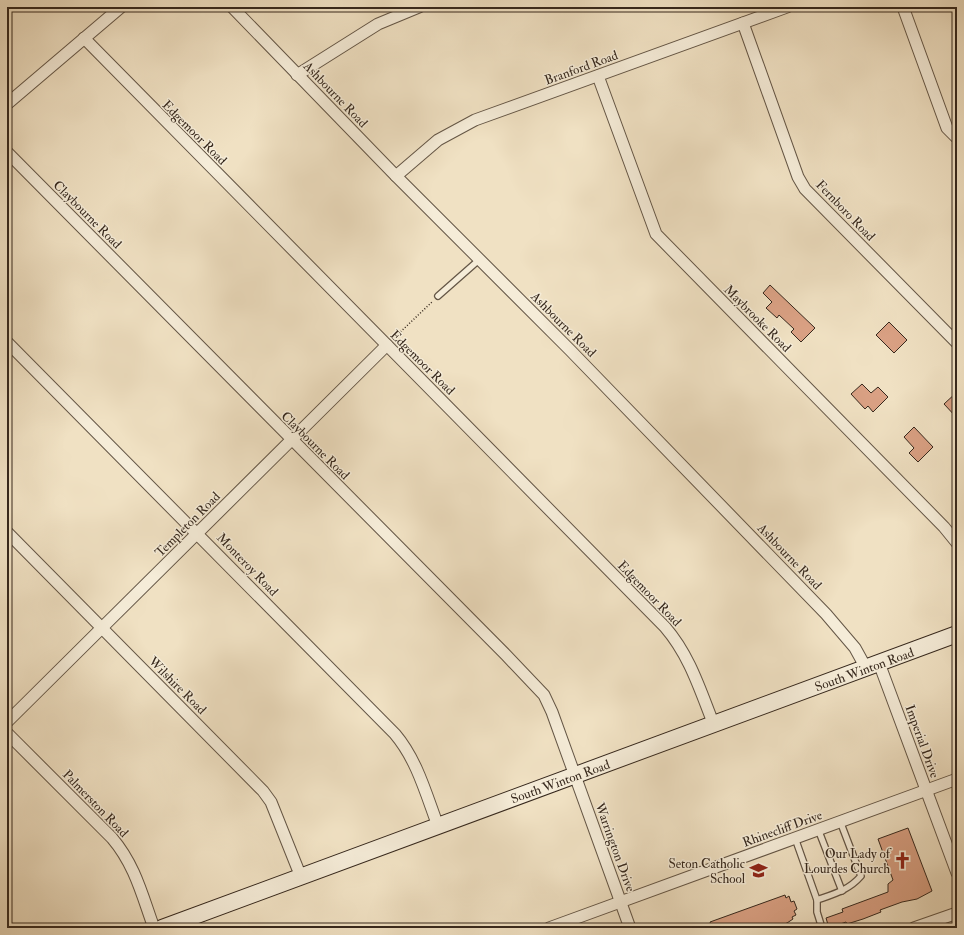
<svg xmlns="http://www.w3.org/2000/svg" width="964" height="935" font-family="'IM FELL Double Pica',serif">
<rect width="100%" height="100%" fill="#f0e1c3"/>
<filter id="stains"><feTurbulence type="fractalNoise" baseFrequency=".005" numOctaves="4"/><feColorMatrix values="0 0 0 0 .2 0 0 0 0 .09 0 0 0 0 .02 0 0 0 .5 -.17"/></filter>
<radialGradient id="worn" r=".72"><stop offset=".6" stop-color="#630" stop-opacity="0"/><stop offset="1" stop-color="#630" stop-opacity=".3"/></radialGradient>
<g fill="#daa184" stroke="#36281d">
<polygon points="770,285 815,328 801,342 791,332 794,329 779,315 777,318 766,308 772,302 763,293"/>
<polygon points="889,322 907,340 894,353 876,335"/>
<polygon points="862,384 871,393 878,387 888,397 873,412 868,406 865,409 851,394"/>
<polygon points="957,392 957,418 944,404"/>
<polygon points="914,427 933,447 918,462 909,453 914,448 904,437"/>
<polygon points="908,828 932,891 917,899 902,902 880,910 881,912 863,919 847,924 846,922 829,928 826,918 843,912 842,909 888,892 888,884 893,880 878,839"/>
<polygon points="785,895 786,898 789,896 791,902 794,901 797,909 794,911 796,915 792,917 793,919 787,923 773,928 712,928 710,922"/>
</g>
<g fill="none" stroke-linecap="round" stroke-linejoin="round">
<defs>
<g id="lane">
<polyline points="438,296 480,259"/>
<polyline points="818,829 842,891"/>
<polyline points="795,838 817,900 817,912 822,928"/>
<path d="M817 900C834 894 849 890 861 876L840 821"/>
</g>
<g id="street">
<polyline points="232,7 396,176 570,350 826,614 855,648 866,668"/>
<polyline points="903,7 947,128 957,138"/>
<polyline points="743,23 798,177 805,189 957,343"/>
<path d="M84 38 665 627C690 656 700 690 714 725"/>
<polyline points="297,75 378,24 419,7"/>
<polyline points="598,76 656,234 944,527 957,543"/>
<polyline points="7,104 121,7"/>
<polyline points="7,152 506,655 544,695 552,712 630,928"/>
<polyline points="396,176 438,140 475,120 787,7"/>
<path d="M7 342 395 734C417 760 426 794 438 826"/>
<polyline points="7,532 263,791 271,802 301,877"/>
<polyline points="879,663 957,873"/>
<polyline points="7,722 387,345"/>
<path d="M7 733 112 838C135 865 142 895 154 928"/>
<polyline points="549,928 957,779"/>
<polyline points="914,928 957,913"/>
</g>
<polyline id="secondary" points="162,928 957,634"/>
</defs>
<use href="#lane" stroke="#645646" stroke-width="8"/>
<use href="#street" stroke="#645646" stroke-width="13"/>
<use href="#secondary" stroke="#36281d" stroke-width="18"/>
<polyline stroke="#36281d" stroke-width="1.5" stroke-dasharray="1 2" stroke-linecap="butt" points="394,338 433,301"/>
<use href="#lane" stroke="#f5ecd8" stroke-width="5.5"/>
<use href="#street" stroke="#f5ecd8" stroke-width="11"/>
<use href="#secondary" stroke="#f5ecd8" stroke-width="16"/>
</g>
<defs>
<symbol id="church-bare" viewBox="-9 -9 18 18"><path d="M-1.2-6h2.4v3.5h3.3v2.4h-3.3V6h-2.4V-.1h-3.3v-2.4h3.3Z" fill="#8f2418" stroke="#f5ecd8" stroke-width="2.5" paint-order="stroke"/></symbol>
<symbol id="school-bare" viewBox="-9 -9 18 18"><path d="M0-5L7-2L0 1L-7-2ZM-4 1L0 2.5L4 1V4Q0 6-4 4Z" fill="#8f2418" stroke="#f5ecd8" stroke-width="2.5" paint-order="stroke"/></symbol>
</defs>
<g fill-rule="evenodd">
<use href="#church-bare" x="890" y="848" width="25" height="25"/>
<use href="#school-bare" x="746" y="858" width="25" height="25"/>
</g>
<g text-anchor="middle" stroke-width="3" stroke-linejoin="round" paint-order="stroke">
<g font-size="13" fill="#36281d" stroke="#f5ecd8">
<text transform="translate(581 67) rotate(-20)" y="5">Branford Road</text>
<text transform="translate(336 94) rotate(46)" y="5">Ashbourne Road</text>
<text transform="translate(195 132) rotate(45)" y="5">Edgemoor Road</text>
<text transform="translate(846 210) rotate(46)" y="5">Fernboro Road</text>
<text transform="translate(88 214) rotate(45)" y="5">Claybourne Road</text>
<text transform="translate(758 318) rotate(45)" y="5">Maybrooke Road</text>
<text transform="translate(564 324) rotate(45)" y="5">Ashbourne Road</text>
<text transform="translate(423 362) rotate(45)" y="5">Edgemoor Road</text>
<text transform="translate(316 445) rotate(45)" y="5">Claybourne Road</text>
<text transform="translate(187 524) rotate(-45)" y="5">Templeton Road</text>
<text transform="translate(790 556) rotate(46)" y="5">Ashbourne Road</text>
<text transform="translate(248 564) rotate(46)" y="5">Monteroy Road</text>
<text transform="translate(650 593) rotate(46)" y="5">Edgemoor Road</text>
<text transform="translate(864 669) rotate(-20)" y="5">South Winton Road</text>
<text transform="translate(178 685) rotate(45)" y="5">Wilshire Road</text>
<text transform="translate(923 741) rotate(70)" y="5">Imperial Drive</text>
<text transform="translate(560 781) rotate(-20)" y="5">South Winton Road</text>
<text transform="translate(96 803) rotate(46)" y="5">Palmerston Road</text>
<text transform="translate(782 828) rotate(-20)" y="5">Rhinecliff Drive</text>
<text transform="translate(616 847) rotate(70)" y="5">Warrington Drive</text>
</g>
<g font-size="13" fill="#36281d" stroke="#f5ecd8" text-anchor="end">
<text x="890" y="858">Our Lady of<tspan x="890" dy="15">Lourdes Church</tspan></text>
<text x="745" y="868">Seton Catholic<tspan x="745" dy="15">School</tspan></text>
</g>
</g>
<rect width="964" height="935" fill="none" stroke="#f0e1c3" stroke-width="24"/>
<rect x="8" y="8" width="948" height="919" fill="none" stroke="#36281d" stroke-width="2"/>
<rect x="12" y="12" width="940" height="911" fill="none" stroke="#36281d"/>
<rect width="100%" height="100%" filter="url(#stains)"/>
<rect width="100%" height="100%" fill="url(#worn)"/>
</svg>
